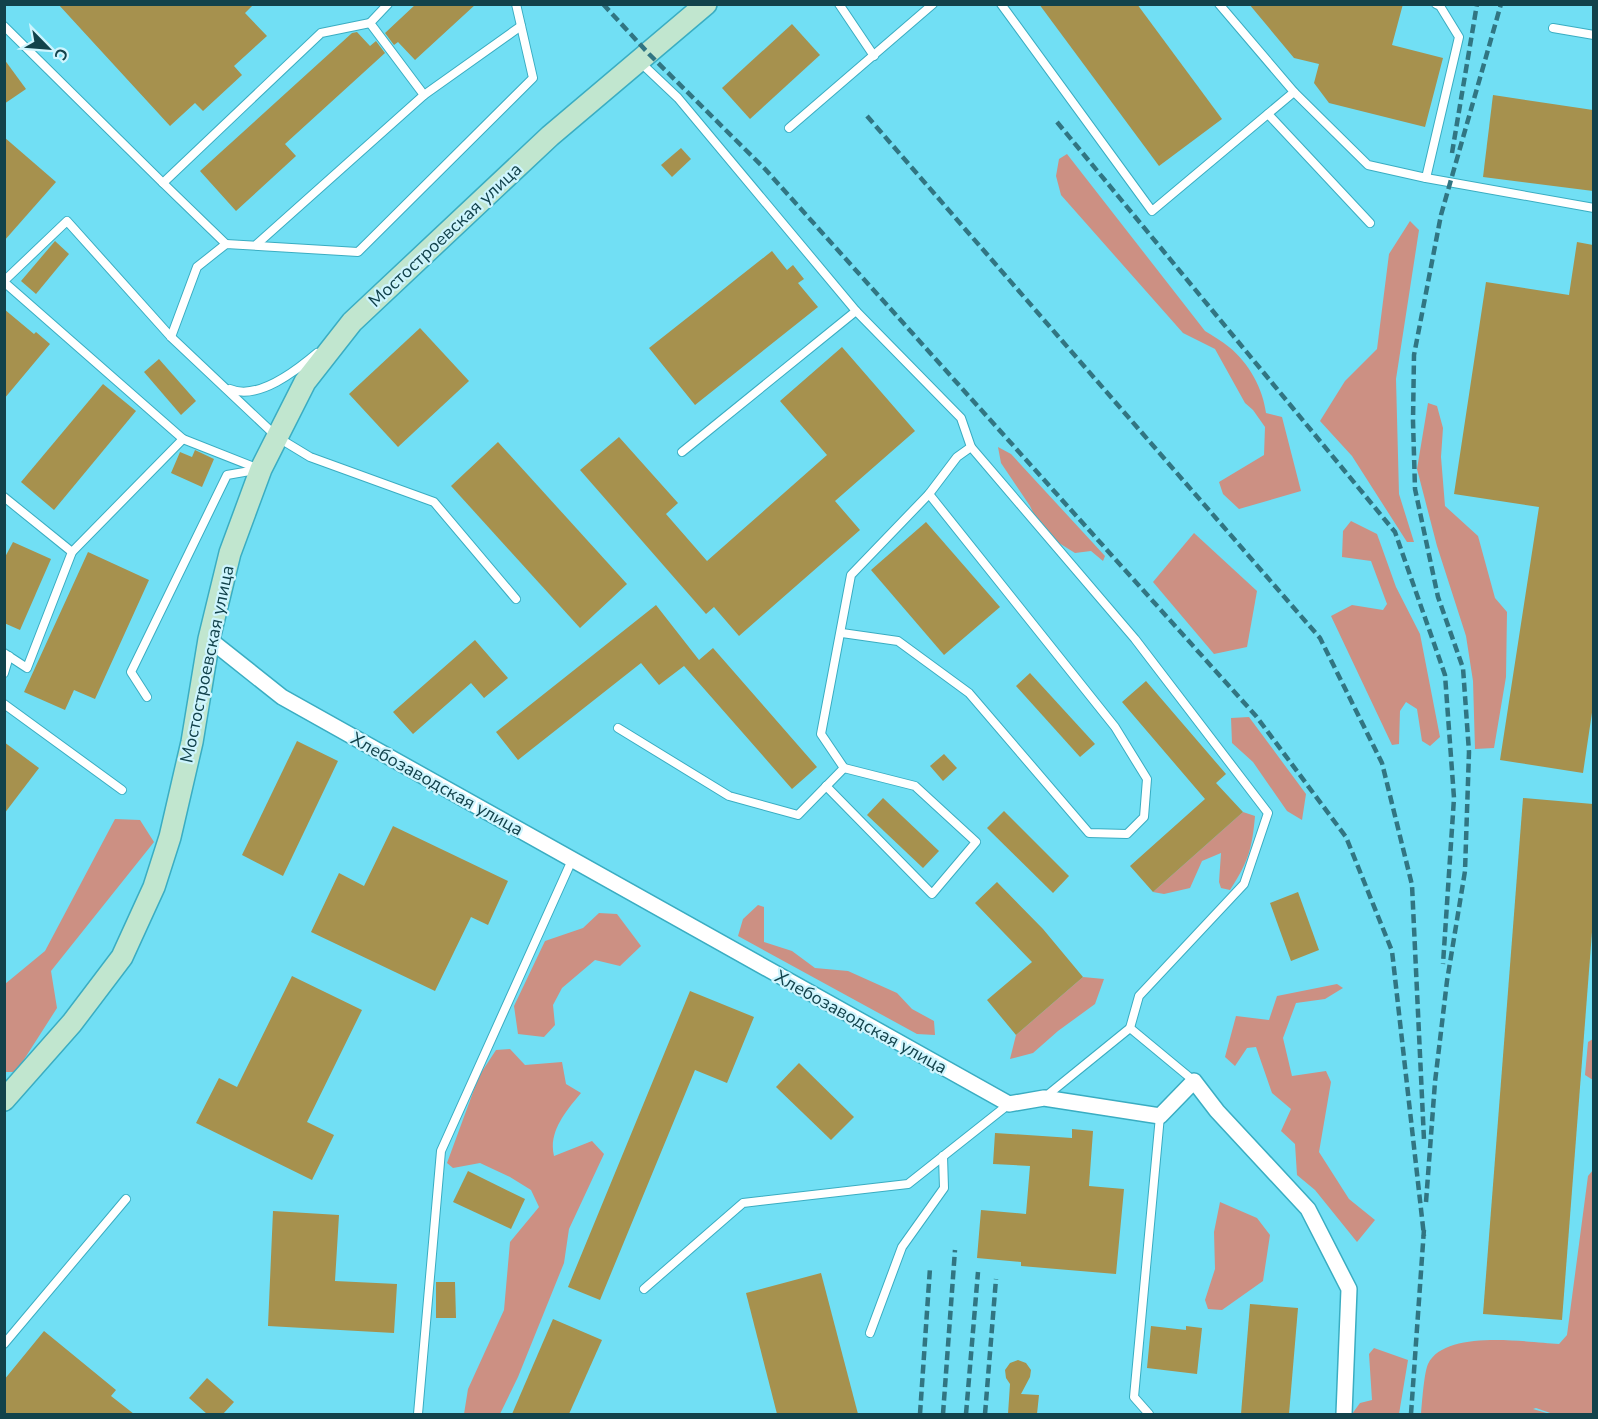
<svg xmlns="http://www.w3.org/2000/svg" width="1598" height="1419" font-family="'Nunito Sans',sans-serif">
<rect width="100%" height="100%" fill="#71dff4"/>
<g fill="#cc9083">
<path d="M1067 154 1205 331C1213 336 1222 341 1229 347 1249 363 1263 389 1266 413L1282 417 1301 491 1239 509 1223 494 1219 482 1264 455 1265 427 1253 410 1245 403 1215 349 1183 333 1061 195 1056 176 1059 159Z"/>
<polygon points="1410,221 1419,230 1396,379 1399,494 1414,542 1407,542 1352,456 1320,421 1345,381 1377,349 1389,254"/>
<polygon points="1428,403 1437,406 1443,428 1441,457 1445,506 1478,536 1495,598 1507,612 1506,677 1494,748 1475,749 1473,681 1466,636 1437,546 1417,469"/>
<polygon points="998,447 1011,454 1105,556 1103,561 1091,551 1075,553 1043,533 1030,506 1001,463"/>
<polygon points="1351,521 1377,534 1396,587 1420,634 1440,737 1430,746 1422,741 1417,709 1406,702 1400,711 1399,744 1392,745 1331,616 1352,605 1383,610 1387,604 1371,561 1342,557 1343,531"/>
<polygon points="1194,533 1257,591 1247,647 1214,654 1153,582"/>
<polygon points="1249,717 1306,794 1302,820 1287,811 1253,762 1232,743 1231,718"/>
<path d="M1243 812 1255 816C1252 850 1248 862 1230 890L1221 888 1219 882 1221 853 1202 861 1190 888 1164 894 1153 892Z"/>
<polygon points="115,819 140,820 154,842 51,971 57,1008 16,1072 5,1072 5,984 45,951"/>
<polygon points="758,905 764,907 764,942 792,951 815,968 848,971 897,993 912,1009 934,1021 935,1035 917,1034 738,936 743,919"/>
<polygon points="599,913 617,914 641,946 620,966 595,960 562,988 553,1005 555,1025 544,1037 518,1034 514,1006 545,941 583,928"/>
<polygon points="1083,977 1104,979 1095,1004 1058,1031 1033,1053 1010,1059 1016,1035"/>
<polygon points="1337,984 1343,988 1325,999 1296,1003 1283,1038 1292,1076 1326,1071 1331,1082 1319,1152 1349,1199 1375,1220 1357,1242 1315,1190 1297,1175 1295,1144 1281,1131 1291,1109 1272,1093 1256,1047 1247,1048 1235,1066 1225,1057 1236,1016 1269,1020 1277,996"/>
<polygon points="1593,1039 1593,1080 1585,1075 1588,1042"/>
<path d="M510 1049 525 1065 562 1062 566 1084 581 1093C566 1111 548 1132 554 1156L592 1141 604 1154 569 1229 564 1263 518 1377 500 1414H464L468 1389 504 1310 510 1242 539 1207 531 1190 510 1177 480 1163 453 1168 447 1163 479 1076 496 1050Z"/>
<path d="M1593 1170V1414H1553L1536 1408 1533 1409 1550 1414H1421C1422 1403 1424 1373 1428 1364 1445 1329 1526 1342 1559 1344L1567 1335 1588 1176Z"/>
<polygon points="1220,1202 1257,1218 1270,1235 1263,1281 1222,1310 1208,1309 1205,1300 1215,1269 1214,1232"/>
<polygon points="1374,1348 1408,1360 1399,1414 1352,1414 1360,1403 1372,1400 1369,1354"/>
</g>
<g fill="#a6914e">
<polygon points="58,4 254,4 245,13 267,36 234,66 242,75 203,111 195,103 170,126"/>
<polygon points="416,4 476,4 415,60 398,42 394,45 385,33"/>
<polygon points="1039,4 1137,4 1222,119 1159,166"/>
<polygon points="1249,4 1403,4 1392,45 1443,58 1425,127 1329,103 1314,83 1319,64 1294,58"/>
<polygon points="792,24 820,55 750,119 722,88"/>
<polygon points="357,32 370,46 376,41 385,53 285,144 296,156 236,211 200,171 352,33"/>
<polygon points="4,59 26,89 4,104"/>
<polygon points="1493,95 1593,110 1593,191 1483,177"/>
<polygon points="4,137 56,182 4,241"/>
<polygon points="681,148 691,159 672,177 661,165"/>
<polygon points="55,241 69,254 36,294 21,281"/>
<polygon points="1577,242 1593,245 1593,706 1583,773 1500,760 1539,507 1454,494 1486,282 1569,295"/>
<polygon points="772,251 787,270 793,265 804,279 798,283 818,307 695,405 649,348"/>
<polygon points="4,309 34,334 36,332 50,344 4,399"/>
<polygon points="420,328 469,381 398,447 349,394"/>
<polygon points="842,347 915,431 835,501 860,530 739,636 714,607 706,614 580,470 619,437 678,503 666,514 707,561 827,455 780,401"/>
<polygon points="159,359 196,401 181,415 144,372"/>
<polygon points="103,384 136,411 54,510 21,482"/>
<polygon points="498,442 627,584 580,628 451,486"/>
<polygon points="195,450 214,459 202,487 171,473 180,452 192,457"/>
<polygon points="926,522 1000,607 944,655 871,570"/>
<polygon points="13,542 51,559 20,630 4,623 4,559"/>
<polygon points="88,552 149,580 95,699 74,690 65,710 24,692"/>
<polygon points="656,605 699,660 713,648 817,767 792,789 684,666 659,685 641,663 518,760 496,732"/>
<polygon points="475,640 508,678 484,698 471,683 413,734 393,712"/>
<polygon points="1030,673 1095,744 1080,757 1016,686"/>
<polygon points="1146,681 1226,774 1216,783 1243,812 1153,892 1130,866 1205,799 1122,702"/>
<polygon points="297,741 338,761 283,876 242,855"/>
<polygon points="4,742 39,768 4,814"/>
<polygon points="944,754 957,768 943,781 930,766"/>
<polygon points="883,798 939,851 923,868 867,815"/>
<polygon points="1523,798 1593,804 1593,919 1562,1320 1483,1314"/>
<polygon points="1004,811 1069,876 1053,893 987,828"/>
<polygon points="393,826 508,881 488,925 471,917 435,991 311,932 339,873 364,886"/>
<polygon points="997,882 1043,929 1083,977 1016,1035 987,1000 1032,962 975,903"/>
<polygon points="1298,892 1319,950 1291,961 1270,903"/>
<polygon points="292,976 362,1010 307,1122 334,1135 312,1180 196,1123 219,1078 237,1087"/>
<polygon points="690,991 754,1017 727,1083 695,1070 600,1300 568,1287"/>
<polygon points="799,1063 854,1117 831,1140 776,1087"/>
<polygon points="1072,1129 1093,1131 1089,1186 1124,1189 1116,1274 1021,1266 1021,1262 977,1258 981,1210 1026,1214 1030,1166 993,1164 995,1133 1072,1138"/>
<polygon points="468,1171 525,1199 511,1229 453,1202"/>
<polygon points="273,1211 339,1215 335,1281 397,1284 394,1333 268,1326"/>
<polygon points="821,1273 858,1414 777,1414 746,1293"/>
<polygon points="436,1282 455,1282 456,1318 436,1318"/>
<polygon points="1250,1304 1298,1308 1289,1414 1241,1414"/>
<polygon points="553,1319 602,1340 569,1414 512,1414"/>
<polygon points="1151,1326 1186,1330 1186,1326 1202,1328 1197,1374 1147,1368"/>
<polygon points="44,1331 116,1390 111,1396 134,1414 4,1414 4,1380"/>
<polygon points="1018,1360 1026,1363 1031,1370 1030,1377 1021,1394 1039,1395 1037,1414 1008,1414 1010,1384 1006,1378 1005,1370 1010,1363"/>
<polygon points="207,1378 234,1402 223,1414 207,1414 189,1398"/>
</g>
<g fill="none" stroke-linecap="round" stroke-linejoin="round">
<defs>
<g id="lane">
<polyline points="388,4 370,23 424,95 521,26"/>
<polyline points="839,4 874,56"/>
<polyline points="1001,4 1152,211 1294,92"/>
<polyline points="1219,4 1294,92 1368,165 1426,178 1459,37 1440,6 1436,4"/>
<polyline points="4,26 163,183 321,33 370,23"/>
<polyline points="1553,28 1594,35"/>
<polyline points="641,63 678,98 856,311 961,418 971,447 1135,639 1268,813 1244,884 1139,996 1130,1028"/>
<polyline points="1268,114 1370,223"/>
<polyline points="789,128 933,4"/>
<polyline points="1426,178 1594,208"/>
<polyline points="163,183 226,244"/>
<polyline points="257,244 424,95"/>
<polyline points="4,281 67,221 171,337 277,437 310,457 434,502 516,599"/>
<polyline points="4,282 183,439 259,469"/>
<polyline points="171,337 197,267 226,244 358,252 533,78 516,4"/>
<path d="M230 389C258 401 297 370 317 353"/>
<polyline points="682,452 856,311"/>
<polyline points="4,497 72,552"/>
<polyline points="842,633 898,641 969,693 1089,833 1127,834 1144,817 1147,779 1115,727 929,494"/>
<polyline points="4,653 27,668 72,552 183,439"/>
<polyline points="4,673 9,656"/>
<polyline points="147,697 131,672 227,475 256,470"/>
<polyline points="4,704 122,790"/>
<polyline points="618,728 729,796 798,815 844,768 821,734 851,575 929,494 957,457 971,447"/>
<polyline points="826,786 932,894 976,842 915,786 844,768"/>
<polyline points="1045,1097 1130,1028 1194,1081"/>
<polyline points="644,1289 743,1203 908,1184 1009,1104"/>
<polyline points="870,1333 902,1247 944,1188 943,1156"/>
<polyline points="4,1344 126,1199"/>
<polyline points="418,1414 441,1151 572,860"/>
<polyline points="1149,1414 1134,1397 1160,1116"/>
</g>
<polyline id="street" points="209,639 282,697 1009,1104 1044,1098 1160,1116 1194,1081 1217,1111 1308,1209 1349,1289 1344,1414"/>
<polyline id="secondary" points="4,1100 72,1023 122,957 154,887 170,837 192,742 209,639 230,553 261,469 305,382 352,322 550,136 706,4"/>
</defs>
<use href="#lane" stroke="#3aadc2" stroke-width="10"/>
<use href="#street" stroke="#3aadc2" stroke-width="18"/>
<use href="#secondary" stroke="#3aadc2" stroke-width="24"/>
<use href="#lane" stroke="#fff" stroke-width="8"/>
<use href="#street" stroke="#fff" stroke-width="15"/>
<use href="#secondary" stroke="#c1e6cf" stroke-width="21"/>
<g stroke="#317582" stroke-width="4.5" stroke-dasharray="9 4.5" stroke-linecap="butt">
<polyline points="603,4 649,54 765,169 1256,716 1346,837 1392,951 1424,1236"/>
<polyline points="867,116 1320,638 1382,763 1412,885 1424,1140"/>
<polyline points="1057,122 1395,532 1445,675 1454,798 1443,964"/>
<polyline points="1452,153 1477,4"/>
<polyline points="1426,1202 1435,1082 1447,981 1465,871 1469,752 1463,668 1438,597 1415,489 1413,421 1414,355 1441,215 1501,4"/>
<polyline points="920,1414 930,1268"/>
<polyline points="943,1414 955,1250"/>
<polyline points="966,1414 978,1272"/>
<polyline points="985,1414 996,1279"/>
<polyline points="1411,1414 1424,1229"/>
</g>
</g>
<g text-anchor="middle" stroke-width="4.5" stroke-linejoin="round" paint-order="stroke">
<g font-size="18" fill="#12424b" stroke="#cef5fe">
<text transform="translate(445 235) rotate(-43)" y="6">Мостостроевская улица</text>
<text transform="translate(207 664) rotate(-78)" y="6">Мостостроевская улица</text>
<text transform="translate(437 784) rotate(29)" y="6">Хлебозаводская улица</text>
<text transform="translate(861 1022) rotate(29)" y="6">Хлебозаводская улица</text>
</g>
</g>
<rect width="1598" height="1419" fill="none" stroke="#12424b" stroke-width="12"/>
<g transform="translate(48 48) rotate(115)" stroke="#cef5fe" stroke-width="4.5" paint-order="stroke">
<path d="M0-4.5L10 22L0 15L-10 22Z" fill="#12424b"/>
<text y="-9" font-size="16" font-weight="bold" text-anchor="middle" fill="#12424b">С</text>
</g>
</svg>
